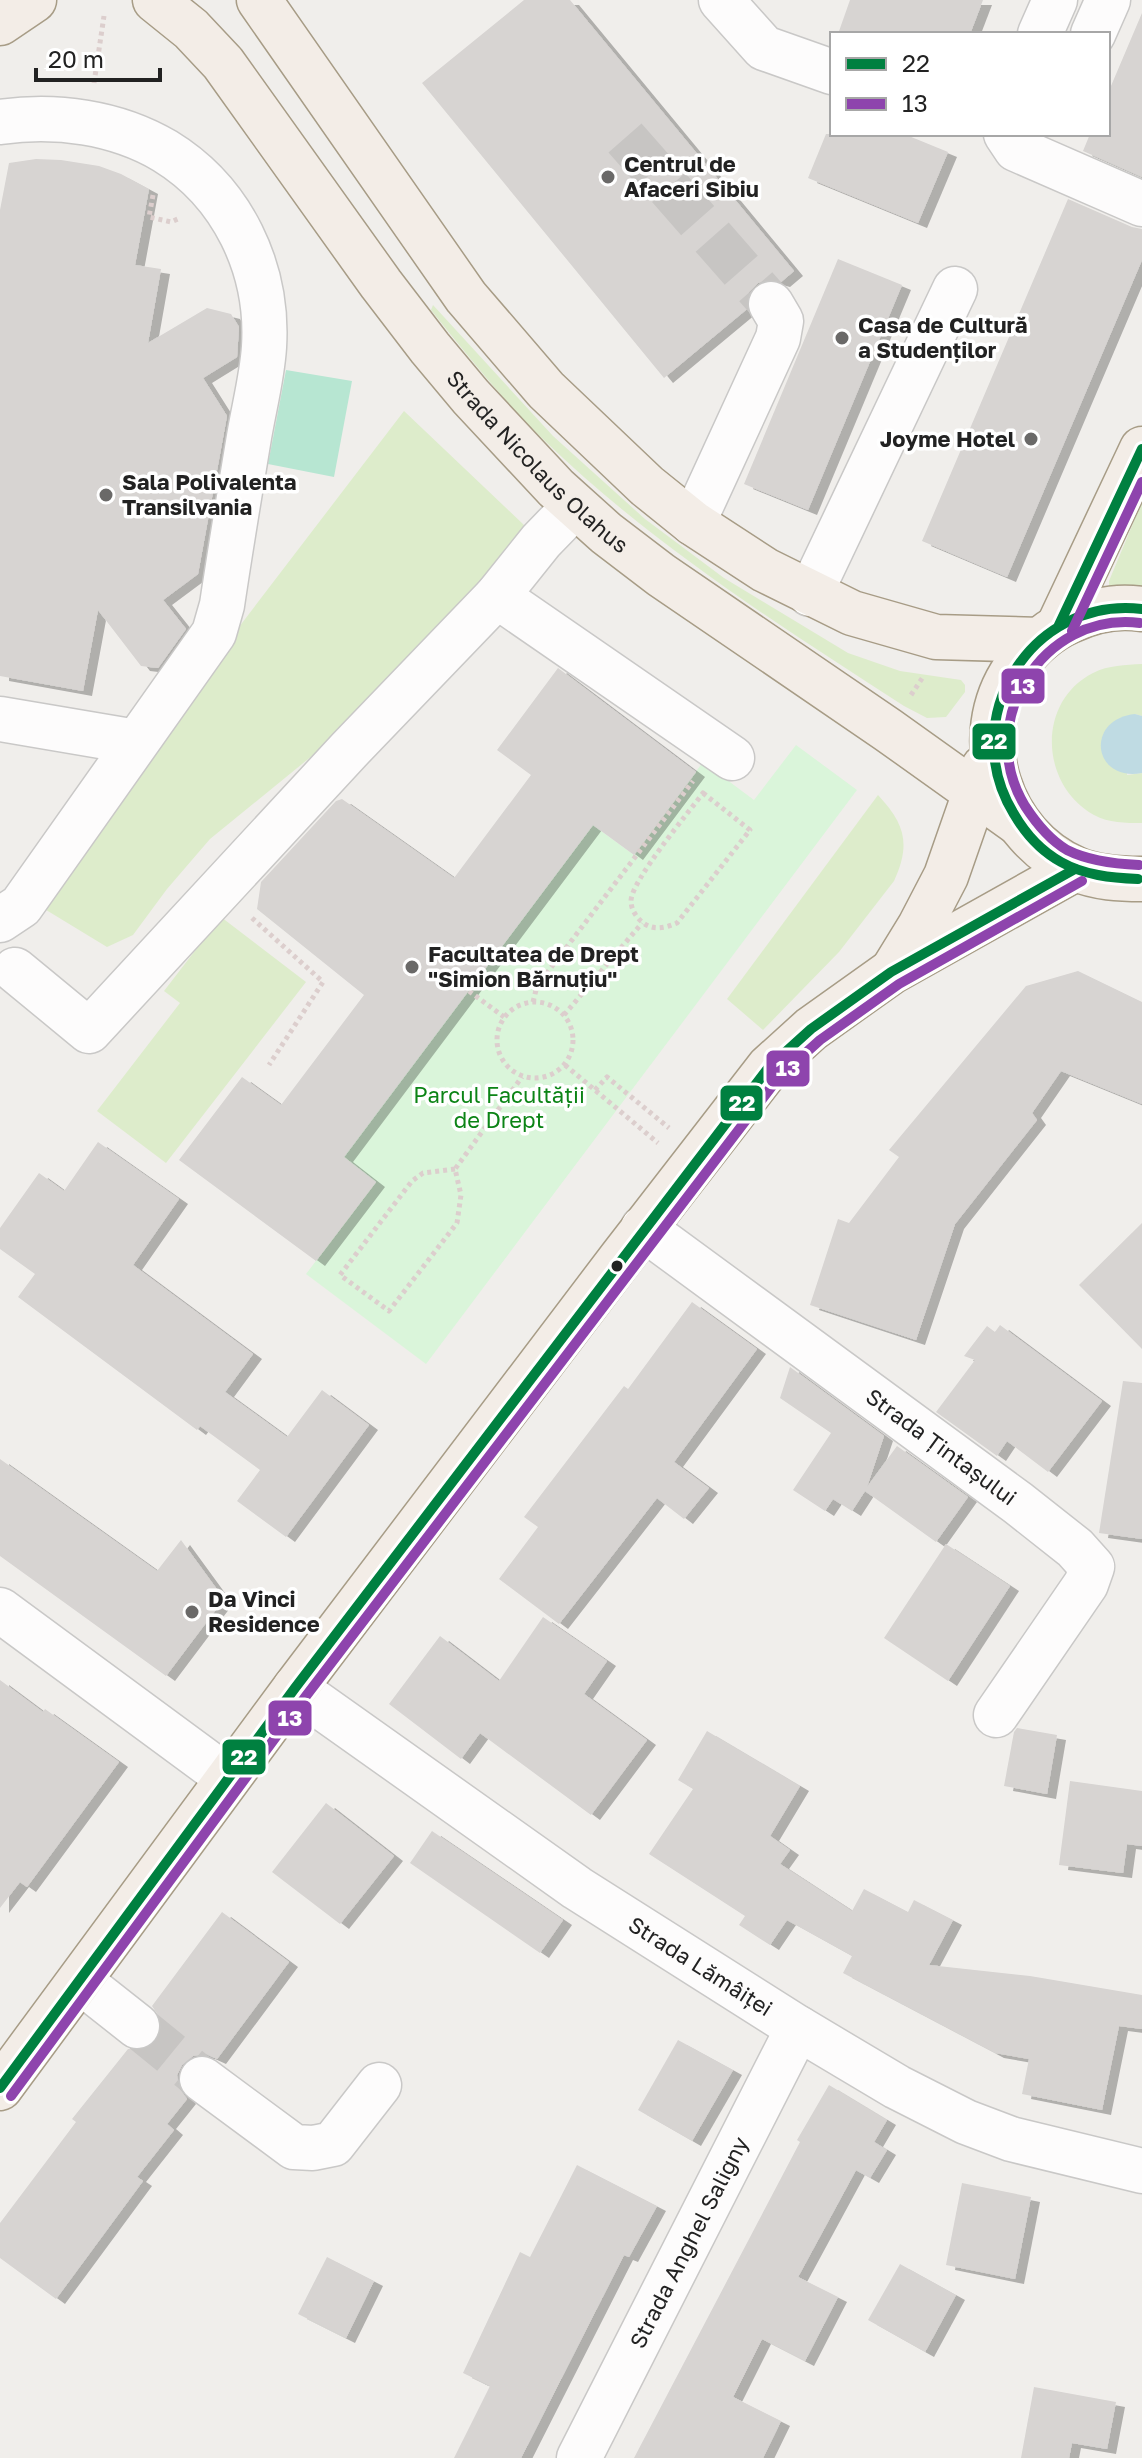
<svg xmlns="http://www.w3.org/2000/svg" width="1142" height="2458" font-family="'Golos Text',sans-serif">
<defs>
<filter id="shadow"><feDropShadow dx="9" dy="5" stdDeviation="0" flood-color="#0004"/></filter>
</defs>
<rect width="100%" height="100%" fill="#f0eeeb"/>
<g fill="#ddeccb">
<path d="M433 305 553 436 645 519 724 578 848 653 900 671 961 680 965 685V692L946 717 927 718 904 706C780 626 653 545 547 443 504 402 468 356 431 310Z"/>
<polygon points="404,411 524,525 473,601 318,751 210,839 167,889 133,935 107,947 33,902 161,729"/>
<polygon points="1142,502 1142,594 1109,588 1109,581"/>
<path d="M1142 664V716L1135 714 1127 775 1142 773V823C1125 823 1109 823 1094 815 1040 785 1036 702 1093 673 1109 665 1125 665 1142 664Z"/>
<path d="M878 795C905 824 911 844 894 881L839 952 763 1030 727 999Z"/>
<polygon points="221,917 306,982 166,1163 97,1111 180,1003 164,991"/>
</g>
<polygon fill="#daf5da" points="796,745 857,790 426,1364 306,1274 376,1182 343,1157 593,825 634,855 703,762 754,800"/>
<polygon fill="#b7e6d2" points="286,370 352,381 334,477 268,464"/>
<path fill="#bfdbe3" d="M1135 714 1142 716V773C1092 782 1085 719 1135 714Z"/>
<g fill="#d7d4d2" filter="url(#shadow)">
<polygon points="524,0 570,0 794,271 781,282 770,279 758,283 749,292 747,309 664,378 422,83"/>
<polygon points="850,0 983,0 970,34 838,34"/>
<polygon points="1142,13 1142,177 1083,151 1090,134 1108,134 1108,93"/>
<polygon points="826,134 904,134 948,152 918,223 808,178"/>
<polygon points="36,159 61,160 99,166 121,174 149,189 135,265 161,269 148,343 207,308 231,314 239,327 237,357 203,378 227,416 198,574 163,600 186,629 158,668 141,666 98,610 83,691 0,676 0,210 9,163"/>
<polygon points="1068,199 1132,227 1142,229 1142,260 1007,577 922,541"/>
<polygon points="838,259 902,285 808,510 744,484"/>
<polygon points="558,668 696,772 634,855 593,825 344,1157 376,1182 316,1261 179,1160 242,1077 281,1105 364,995 257,909 261,882 336,801 342,799 454,878 531,775 497,750"/>
<polygon points="1078,971 1142,1002 1142,1104 1061,1071 1032,1113 1037,1120 955,1224 916,1340 810,1305 838,1219 849,1223 899,1157 889,1150 1026,986"/>
<polygon points="98,1142 179,1199 133,1265 253,1354 225,1392 287,1437 322,1390 369,1425 286,1537 237,1501 260,1470 200,1426 197,1430 18,1297 35,1274 0,1249 0,1228 39,1173 64,1191"/>
<polygon points="1142,1223 1142,1349 1079,1285"/>
<polygon points="692,1302 757,1349 674,1462 709,1488 684,1519 657,1498 559,1624 499,1579 538,1527 524,1517 624,1386 628,1389"/>
<polygon points="1000,1325 1102,1401 1048,1472 1007,1441 997,1456 936,1412 975,1360 964,1356 987,1326 995,1332"/>
<polygon points="790,1367 884,1436 867,1487 897,1446 968,1497 936,1542 865,1491 852,1511 833,1499 825,1511 793,1490 831,1433 780,1398"/>
<polygon points="1123,1381 1142,1383 1142,1539 1099,1533"/>
<polygon points="0,1459 157,1571 181,1540 224,1599 166,1676 0,1556"/>
<polygon points="946,1544 1010,1586 948,1681 884,1638"/>
<polygon points="543,1617 607,1661 584,1694 647,1740 591,1815 480,1733 461,1759 389,1704 440,1636 499,1681"/>
<polygon points="0,1680 43,1712 45,1709 119,1762 27,1887 20,1882 0,1908"/>
<polygon points="1017,1728 1057,1735 1047,1794 1004,1786 1014,1732"/>
<polygon points="707,1731 800,1786 770,1836 790,1850 780,1864 852,1911 864,1889 908,1912 914,1900 953,1920 929,1965 1030,1976 1142,1995 1142,2029 1119,2026 1102,2110 1022,2094 1029,2059 995,2053 843,1973 852,1956 787,1920 770,1945 739,1925 745,1916 649,1854 693,1789 678,1780"/>
<polygon points="1070,1781 1142,1791 1142,1846 1127,1844 1123,1873 1059,1865"/>
<polygon points="326,1803 394,1856 340,1924 272,1872"/>
<polygon points="432,1831 563,1920 540,1953 410,1863"/>
<polygon points="222,1912 289,1962 217,2059 206,2054 193,2056 182,2065 177,2075 179,2088 187,2099 167,2124 174,2130 137,2177 143,2181 56,2299 0,2258 0,2223 76,2122 72,2119 128,2049 145,2049 157,2041 162,2030 160,2018 152,2006"/>
<polygon points="678,2040 733,2070 692,2141 638,2110"/>
<polygon points="829,2085 887,2120 874,2142 887,2150 870,2178 856,2170 798,2277 838,2297 805,2361 762,2339 733,2397 781,2421 763,2458 634,2458 800,2142 797,2140"/>
<polygon points="577,2165 657,2206 629,2257 624,2255 521,2458 454,2458 490,2386 463,2373 520,2252 530,2257"/>
<polygon points="962,2183 1031,2197 1015,2279 946,2265"/>
<polygon points="327,2257 374,2281 346,2338 298,2314"/>
<polygon points="900,2264 956,2295 925,2352 868,2320"/>
<polygon points="1034,2387 1116,2402 1107,2449 1072,2443 1069,2458 1021,2458"/>
</g>
<g fill="none" stroke-linecap="round" stroke-linejoin="round">
<g stroke="#c7c5c3" stroke-width="44" stroke-dasharray="44 22" stroke-linecap="butt">
<polyline points="625,138 771,304"/>
<polyline points="137,2026 202,2079"/>
</g>
<defs>
<g id="minor">
<polyline points="721,0 764,48 832,72"/>
<polyline points="1040,34 1055,0"/>
<polyline points="1093,34 1108,0"/>
<path d="M0 122C56 114 116 122 165 151 232 192 269 268 264 347 262 379 253 411 248 443 239 497 230 551 222 605L214 633 21 906 0 920"/>
<polyline points="1006,134 1016,149 1142,204"/>
<polyline points="693,523 778,338 781,321 771,304"/>
<polyline points="810,594 955,289"/>
<polyline points="497,596 732,758"/>
<polyline points="0,719 136,742"/>
<polyline points="15,970 89,1031 349,750 497,596 541,541 575,506"/>
<path id="s1" d="M643 1228 1018 1503 1075 1548 1092 1567 1086 1584 996 1715"/>
<polyline points="0,1610 228,1778"/>
<path id="s2" d="M295 1688 577 1888 798 2028 897 2087 966 2122 1011 2139 1142 2171"/>
<polyline points="80,1981 137,2026"/>
<polyline points="202,2079 294,2147 313,2148 333,2144 379,2085"/>
<path id="s3" d="M579 2458 798 2028"/>
</g>
<g id="major">
<path id="s4" d="M155 0 191 29 223 63 381 284 430 348 471 397 556 488 606 533 661 575 888 730 1017 822"/>
<polyline points="259,0 466,297 546,390 647,486 693,523 765,570 852,613 936,637 1040,640"/>
<polyline points="0,23 34,0"/>
<path d="M1142 609C1117 605 1093 610 1070 621 1047 631 1029 648 1015 668 967 737 999 836 1076 869 1097 878 1120 879 1142 879"/>
<polyline points="1059,625 1142,449"/>
<polyline points="893,970 920,926 946,876 984,767"/>
<polyline points="0,2088 295,1688 621,1258 769,1067 811,1029 891,972 1075,869"/>
</g>
</defs>
<use href="#minor" stroke="#c9c8c7" stroke-width="47"/>
<use href="#major" stroke="#a79c86" stroke-width="47"/>
<g stroke="#dccecd" stroke-width="5" stroke-dasharray="4 4" stroke-linecap="butt">
<polyline points="94,83 104,16"/>
<polyline points="153,195 149,217 171,222 180,218"/>
<polyline points="911,695 923,677"/>
<path d="M703 793 750 830 677 923C665 928 653 931 642 922 636 917 631 909 631 901 631 881 689 812 703 793Z"/>
<polyline points="252,918 323,982 269,1065"/>
<polyline points="469,991 504,1017"/>
<circle cx="535" cy="1040" r="38"/>
<polyline points="533,1002 537,986 693,781"/>
<polyline points="564,1015 642,923"/>
<polyline points="565,1065 658,1143"/>
<polyline points="595,1090 607,1077 669,1128"/>
<polyline points="455,1169 423,1173 412,1181 340,1275 389,1311 457,1223 461,1195 455,1169 522,1077"/>
</g>
<use href="#minor" stroke="#fdfcfc" stroke-width="44"/>
<use href="#major" stroke="#f3ede7" stroke-width="44"/>
<defs>
<g id="bus-1">
<polyline points="1059,625 1142,449"/>
<path d="M1138 879C1111 878 1084 875 1061 862 1041 851 1025 833 1014 814 956 720 1030 596 1142 609"/>
<polyline points="0,2088 295,1688 769,1067 811,1029 891,972 1075,869"/>
</g>
<g id="bus-2">
<polyline points="1072,631 1142,482"/>
<path d="M1139 865C1114 864 1089 861 1067 850 1050 840 1036 823 1025 806 974 723 1042 611 1140 623"/>
<polyline points="11,2096 306,1696 779,1077 820,1040 899,984 1082,881"/>
</g>
</defs>
<use href="#bus-1" stroke="#fff" stroke-width="16"/>
<use href="#bus-2" stroke="#fff" stroke-width="16"/>
<use href="#bus-1" stroke="#008040" stroke-width="10"/>
<use href="#bus-2" stroke="#8e44ad" stroke-width="10"/>
</g>
<g fill="#6a6968" stroke="#fff" stroke-width="3">
<circle cx="608" cy="177" r="8"/>
<circle cx="842" cy="338" r="8"/>
<circle cx="1031" cy="439" r="8"/>
<circle cx="106" cy="495" r="8"/>
<circle cx="412" cy="967" r="8"/>
<circle cx="192" cy="1612" r="8"/>
</g>
<circle fill="#222" stroke="#fff" stroke-width="3" cx="617" cy="1266" r="7"/>
<g text-anchor="middle" stroke-width="7" stroke-linejoin="round" paint-order="stroke">
<g font-size="22" font-weight="bold" fill="#222" stroke="#fff" text-anchor="start">
<text x="624" y="172">Centrul de<tspan x="624" dy="25">Afaceri Sibiu</tspan></text>
<text x="858" y="333">Casa de Cultură<tspan x="858" dy="25">a Studenților</tspan></text>
<text x="1015" y="447" text-anchor="end">Joyme Hotel</text>
<text x="122" y="490">Sala Polivalenta<tspan x="122" dy="25">Transilvania</tspan></text>
<text x="428" y="962">Facultatea de Drept<tspan x="428" dy="25">"Simion Bărnuțiu"</tspan></text>
<text x="208" y="1607">Da Vinci<tspan x="208" dy="25">Residence</tspan></text>
</g>
<g font-size="22" fill="#222" stroke="#fff">
<text dy="8" stroke="none"><textPath href="#s4" startOffset="602">Strada Nicolaus Olahus</textPath></text>
<text dy="8" stroke="none"><textPath href="#s1" startOffset="370">Strada Țintașului</textPath></text>
<text dy="8" stroke="none"><textPath href="#s2" startOffset="492">Strada Lămâiței</textPath></text>
<text dy="8" stroke="none"><textPath href="#s3" startOffset="242">Strada Anghel Saligny</textPath></text>
</g>
<g font-size="22" fill="#0c8416" stroke="#fff">
<text x="499" y="1103">Parcul Facultății<tspan x="499" dy="25">de Drept</tspan></text>
</g>
</g>
<g stroke="#fff" stroke-width="3">
<rect x="1000" y="667" width="46" height="38" rx="8" fill="#8e44ad"/>
<rect x="971" y="722" width="46" height="39" rx="8" fill="#008040"/>
<rect x="765" y="1049" width="46" height="39" rx="8" fill="#8e44ad"/>
<rect x="719" y="1084" width="45" height="38" rx="8" fill="#008040"/>
<rect x="267" y="1699" width="46" height="38" rx="8" fill="#8e44ad"/>
<rect x="221" y="1738" width="46" height="38" rx="8" fill="#008040"/>
</g>
<g font-size="22" text-anchor="middle" font-weight="bold" fill="#fff">
<text x="1023" y="694">13</text>
<text x="994" y="749">22</text>
<text x="788" y="1076">13</text>
<text x="742" y="1111">22</text>
<text x="290" y="1726">13</text>
<text x="244" y="1765">22</text>
</g>
<rect x="830" y="32" width="280" height="104" fill="#ffffff" stroke="#a7a7a7" stroke-width="2"/>
<rect x="846" y="58" width="40" height="12" fill="#008040" stroke="#a7a7a7" stroke-width="2"/>
<text x="902" y="72" font-size="24" fill="#222222">22</text>
<rect x="846" y="98" width="40" height="12" fill="#8e44ad" stroke="#a7a7a7" stroke-width="2"/>
<text x="902" y="112" font-size="24" fill="#222222">13</text>
<path d="M36 68v12h124v-12" fill="none" stroke="#222222" stroke-width="4"/>
<text x="48" y="68" font-size="24" fill="#222222" stroke="#ffffff" stroke-width="6" paint-order="stroke">20 m</text>
</svg>
